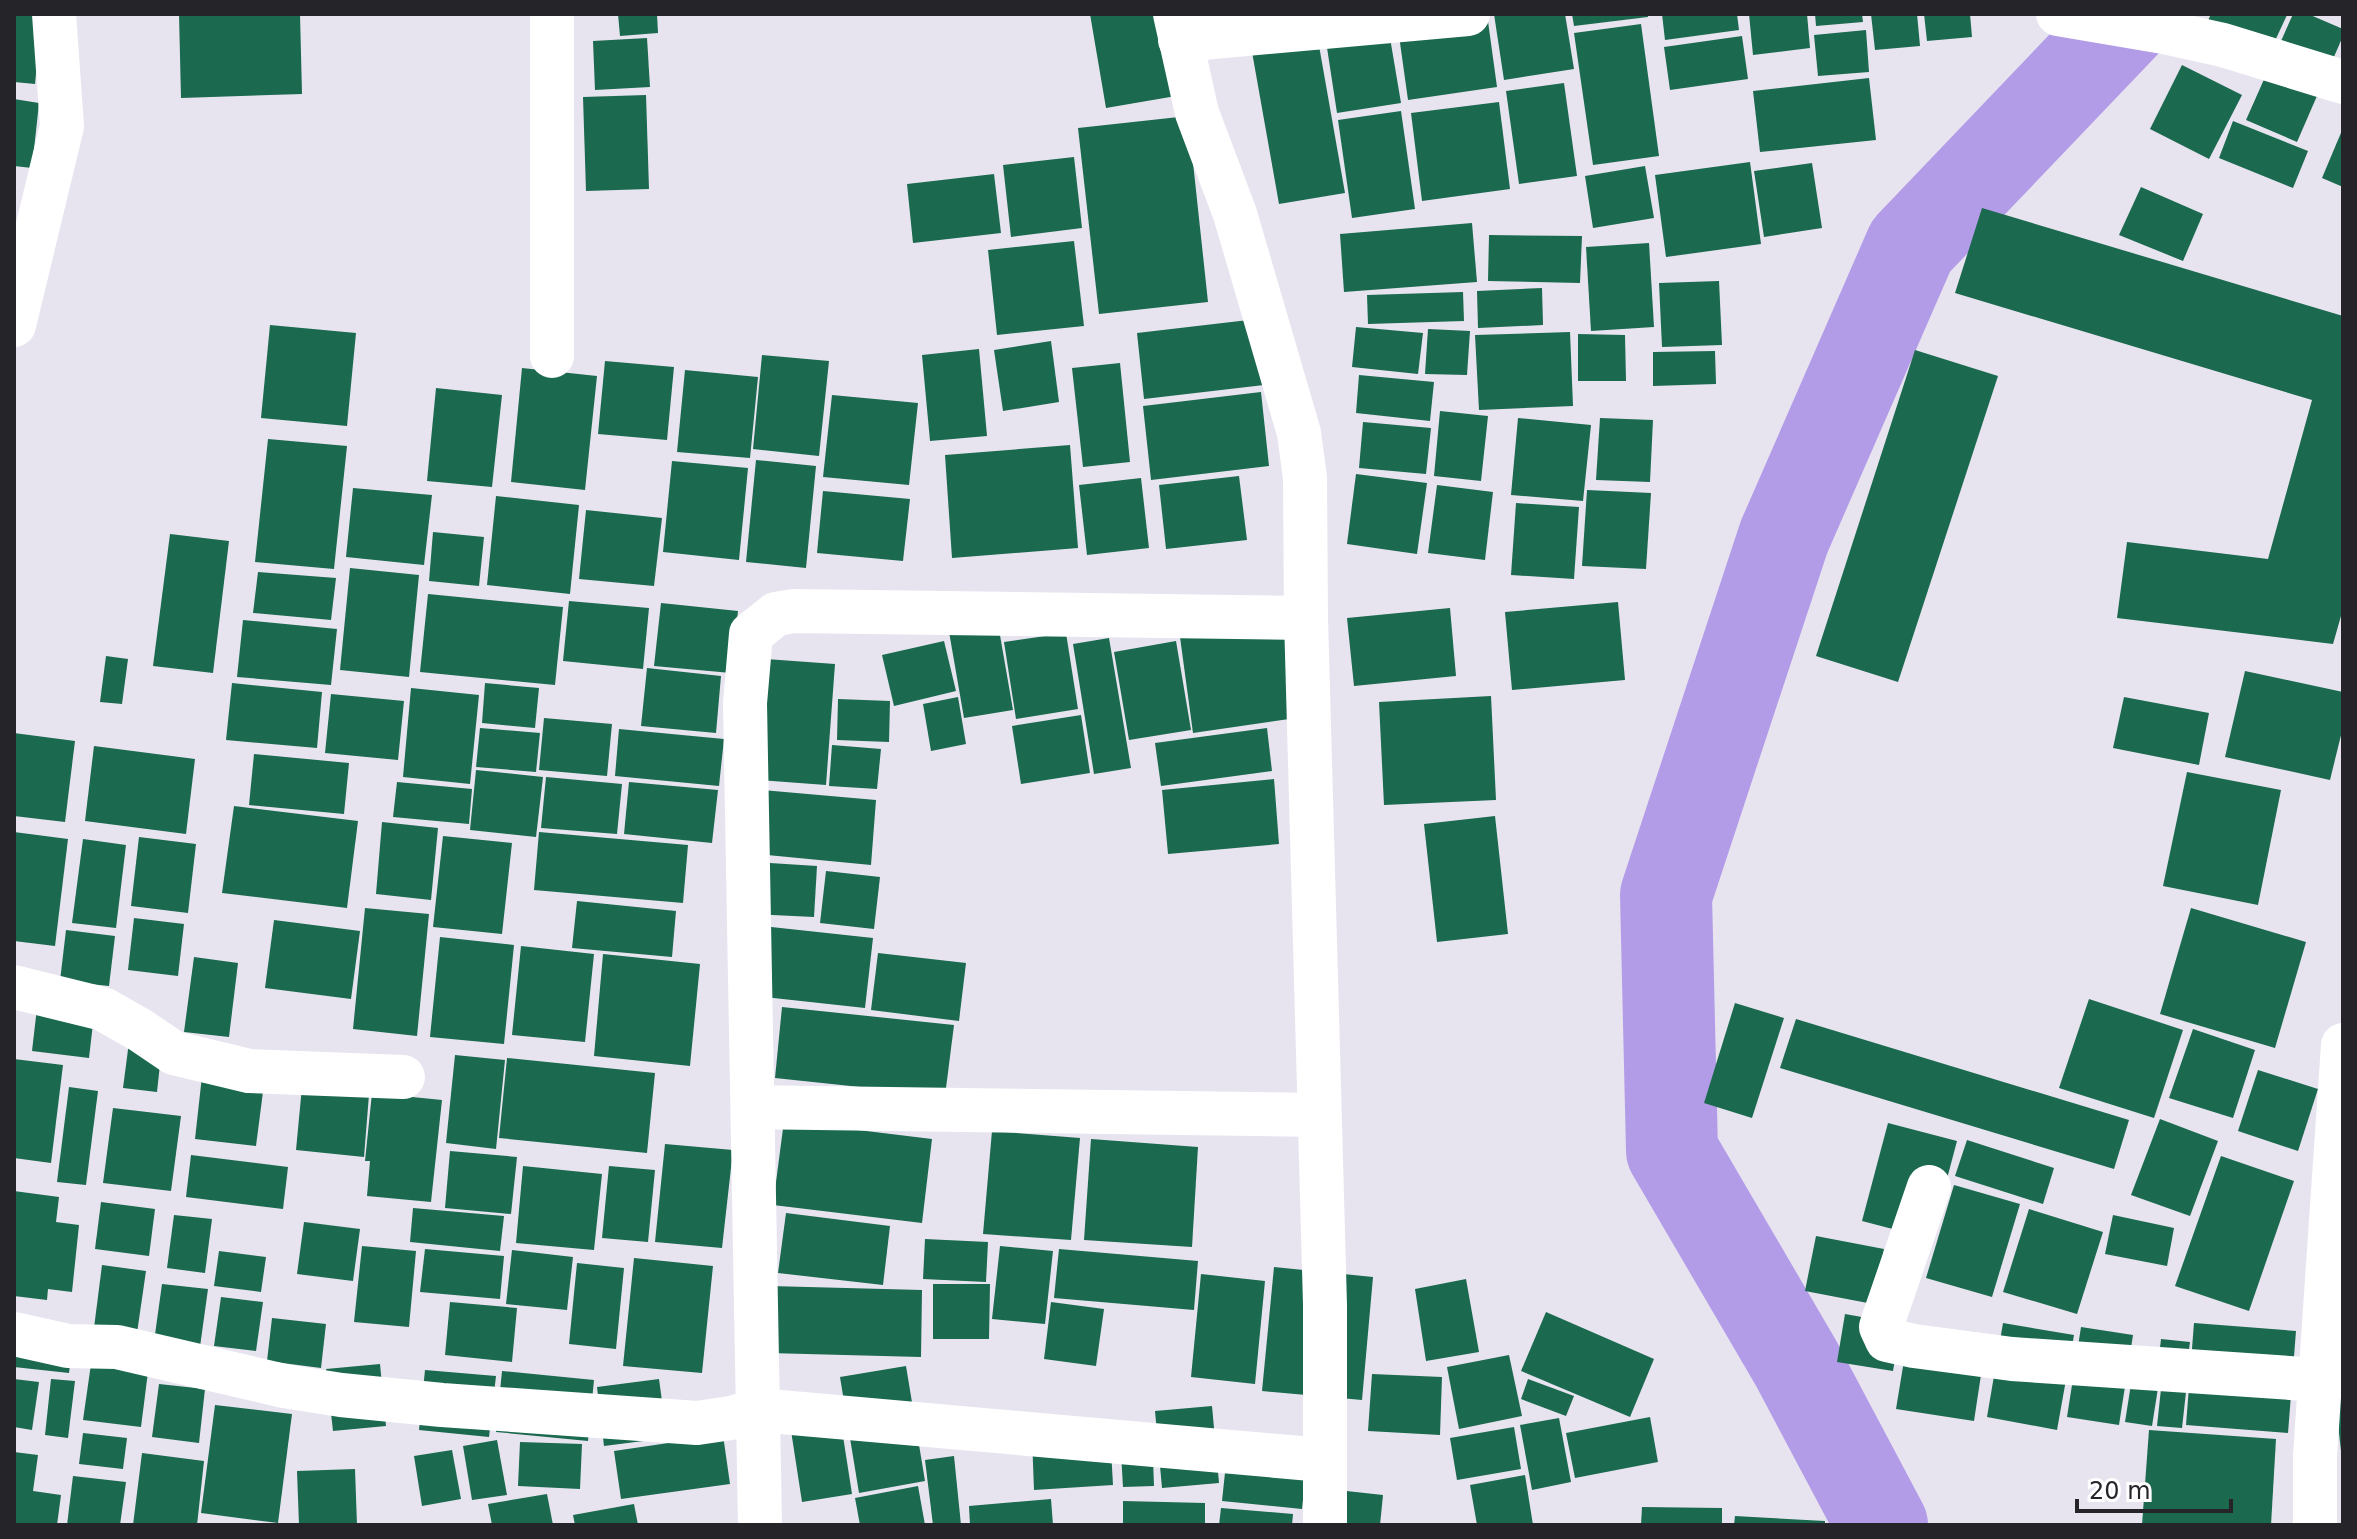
<svg xmlns="http://www.w3.org/2000/svg" width="2357" height="1539" font-family="'DejaVu Sans',sans-serif">
<rect width="100%" height="100%" fill="#e7e4f0"/>
<g fill="none" stroke-linecap="round" stroke-linejoin="round">
<polyline stroke="#b39ce7" stroke-width="92" points="1882,1525 1796,1363 1672,1151 1666,895 1784,537 1911,246 2128,19 2129,14"/>
</g>
<g fill="#1b694e">
<polygon points="14,14 42,14 35,84 14,82"/>
<polygon points="179,14 300,14 302,94 181,98"/>
<polygon points="618,14 657,14 658,33 620,36"/>
<polygon points="1090,14 1161,14 1176,96 1106,108"/>
<polygon points="1386,14 1401,103 1337,113 1322,15"/>
<polygon points="1396,14 1487,14 1497,87 1408,100"/>
<polygon points="1494,14 1565,14 1574,69 1504,80"/>
<polygon points="1572,14 1648,14 1648,17 1574,26"/>
<polygon points="1662,14 1737,14 1739,30 1665,40"/>
<polygon points="1749,14 1807,14 1810,48 1753,55"/>
<polygon points="1815,14 1862,14 1863,22 1816,26"/>
<polygon points="1871,14 1917,14 1920,46 1875,50"/>
<polygon points="1924,14 1970,14 1972,37 1927,41"/>
<polygon points="2211,14 2287,15 2260,73 2197,44"/>
<polygon points="2293,14 2308,14 2343,29 2343,36 2297,142 2246,120"/>
<polygon points="1315,23 1345,193 1279,204 1249,35"/>
<polygon points="1641,24 1659,156 1593,165 1574,33"/>
<polygon points="1866,30 1869,72 1818,76 1814,35"/>
<polygon points="1742,36 1748,79 1670,90 1664,47"/>
<polygon points="647,38 650,87 595,90 593,41"/>
<polygon points="2182,65 2242,95 2209,159 2150,129"/>
<polygon points="1869,78 1876,140 1760,152 1753,91"/>
<polygon points="1564,83 1577,176 1519,184 1506,91"/>
<polygon points="646,95 649,189 586,191 583,97"/>
<polygon points="14,99 39,103 32,168 14,166"/>
<polygon points="1499,102 1510,189 1422,201 1411,113"/>
<polygon points="1401,111 1415,209 1352,218 1338,120"/>
<polygon points="1188,116 1208,302 1099,314 1078,128"/>
<polygon points="2233,121 2308,151 2293,188 2219,158"/>
<polygon points="2343,128 2343,187 2322,178"/>
<polygon points="1074,157 1082,228 1011,237 1003,165"/>
<polygon points="1750,162 1761,244 1666,257 1655,175"/>
<polygon points="1812,163 1822,228 1764,237 1754,171"/>
<polygon points="1645,166 1654,218 1593,228 1585,176"/>
<polygon points="994,174 1001,233 913,243 907,184"/>
<polygon points="2141,187 2203,214 2183,261 2119,235"/>
<polygon points="1982,208 2343,316 2343,609 2333,644 2117,618 2127,542 2268,559 2312,400 1955,293"/>
<polygon points="1472,223 1477,282 1344,292 1340,234"/>
<polygon points="1489,235 1582,236 1580,283 1488,281"/>
<polygon points="1074,241 1084,326 997,335 988,250"/>
<polygon points="1649,243 1654,327 1591,331 1586,247"/>
<polygon points="1719,281 1722,345 1662,347 1659,283"/>
<polygon points="1542,288 1543,325 1478,328 1477,291"/>
<polygon points="1463,292 1464,321 1368,324 1367,295"/>
<polygon points="1257,319 1264,385 1144,399 1137,333"/>
<polygon points="270,325 356,333 347,426 261,418"/>
<polygon points="1356,327 1423,333 1418,374 1352,367"/>
<polygon points="1428,329 1470,331 1467,375 1425,374"/>
<polygon points="1570,332 1573,406 1479,410 1475,335"/>
<polygon points="1578,334 1625,335 1626,381 1578,381"/>
<polygon points="1051,341 1059,402 1003,411 994,350"/>
<polygon points="979,349 987,436 930,441 922,355"/>
<polygon points="1915,350 1998,376 1898,682 1816,656"/>
<polygon points="1715,351 1716,384 1653,386 1653,352"/>
<polygon points="762,355 829,361 819,456 753,449"/>
<polygon points="605,361 674,367 667,440 598,434"/>
<polygon points="1120,363 1130,462 1083,467 1072,368"/>
<polygon points="522,368 597,376 585,490 511,482"/>
<polygon points="685,370 758,377 750,458 677,452"/>
<polygon points="1359,375 1434,382 1430,421 1356,413"/>
<polygon points="436,388 502,395 492,487 427,481"/>
<polygon points="1261,392 1269,466 1151,480 1143,406"/>
<polygon points="832,395 918,403 909,485 823,477"/>
<polygon points="1440,411 1488,416 1481,481 1434,476"/>
<polygon points="1518,418 1591,425 1583,501 1511,495"/>
<polygon points="1600,418 1653,420 1650,482 1596,480"/>
<polygon points="1363,422 1431,428 1426,474 1359,468"/>
<polygon points="268,439 347,446 334,569 255,562"/>
<polygon points="1070,445 1078,548 952,558 945,455"/>
<polygon points="756,460 816,466 806,568 746,562"/>
<polygon points="672,461 748,468 739,560 663,552"/>
<polygon points="1356,474 1427,483 1417,554 1347,544"/>
<polygon points="1239,476 1247,540 1166,549 1159,485"/>
<polygon points="1141,478 1149,548 1087,555 1079,485"/>
<polygon points="1437,485 1493,492 1485,560 1428,553"/>
<polygon points="353,488 432,495 424,565 346,557"/>
<polygon points="1587,490 1651,493 1646,569 1582,566"/>
<polygon points="823,491 910,499 903,561 817,553"/>
<polygon points="496,496 579,505 570,594 487,585"/>
<polygon points="1516,503 1579,507 1574,579 1511,575"/>
<polygon points="586,510 662,518 654,586 579,579"/>
<polygon points="433,532 484,537 479,586 429,581"/>
<polygon points="170,534 229,541 213,673 153,666"/>
<polygon points="350,568 419,575 409,677 340,670"/>
<polygon points="258,572 336,578 331,620 253,613"/>
<polygon points="428,594 563,607 555,685 420,672"/>
<polygon points="569,601 649,608 643,669 563,661"/>
<polygon points="1618,602 1625,680 1512,690 1505,612"/>
<polygon points="661,603 738,611 731,673 654,666"/>
<polygon points="1450,608 1456,676 1354,686 1347,618"/>
<polygon points="997,618 1013,710 964,718 948,626"/>
<polygon points="243,620 337,629 331,685 237,677"/>
<polygon points="1290,622 1303,717 1193,733 1180,637"/>
<polygon points="1066,633 1078,709 1016,719 1004,642"/>
<polygon points="1109,638 1131,768 1094,774 1073,644"/>
<polygon points="944,641 956,691 894,706 882,655"/>
<polygon points="1176,641 1191,730 1129,740 1114,652"/>
<polygon points="106,656 128,659 122,704 100,702"/>
<polygon points="766,659 835,664 826,785 757,780"/>
<polygon points="647,668 721,676 716,733 641,726"/>
<polygon points="2245,671 2343,692 2343,727 2330,780 2225,757"/>
<polygon points="232,683 322,692 317,748 226,740"/>
<polygon points="485,683 539,688 535,728 482,723"/>
<polygon points="411,688 479,695 470,784 403,777"/>
<polygon points="331,694 404,701 398,760 325,753"/>
<polygon points="1491,696 1496,800 1384,805 1379,702"/>
<polygon points="958,697 966,744 931,751 923,704"/>
<polygon points="2124,697 2209,713 2199,765 2113,748"/>
<polygon points="838,699 890,701 889,742 837,740"/>
<polygon points="1081,715 1090,773 1021,784 1012,726"/>
<polygon points="544,718 612,724 607,776 539,770"/>
<polygon points="480,728 540,733 536,772 476,767"/>
<polygon points="1267,728 1272,771 1161,786 1155,743"/>
<polygon points="619,729 724,739 719,786 615,776"/>
<polygon points="14,733 75,741 65,822 14,816"/>
<polygon points="832,745 881,749 877,789 829,786"/>
<polygon points="94,746 195,759 186,834 85,821"/>
<polygon points="254,754 349,763 344,814 249,805"/>
<polygon points="476,770 543,777 536,837 470,830"/>
<polygon points="2187,772 2281,790 2258,905 2163,886"/>
<polygon points="546,777 622,784 617,834 541,828"/>
<polygon points="1274,779 1279,844 1168,854 1162,790"/>
<polygon points="397,782 472,789 469,824 393,817"/>
<polygon points="629,782 718,790 712,843 624,834"/>
<polygon points="762,790 876,800 871,865 756,854"/>
<polygon points="234,806 358,821 347,908 222,893"/>
<polygon points="1495,816 1508,934 1437,942 1424,824"/>
<polygon points="382,822 438,828 431,900 376,894"/>
<polygon points="14,832 68,839 55,946 14,941"/>
<polygon points="539,832 688,845 683,903 534,890"/>
<polygon points="443,836 512,843 502,934 433,927"/>
<polygon points="139,837 196,844 188,913 131,906"/>
<polygon points="83,839 126,845 116,928 72,923"/>
<polygon points="753,862 817,866 814,917 750,914"/>
<polygon points="826,871 880,877 874,929 820,923"/>
<polygon points="577,901 676,911 672,957 572,948"/>
<polygon points="365,908 429,914 417,1036 353,1029"/>
<polygon points="2191,908 2306,942 2275,1048 2160,1014"/>
<polygon points="134,918 184,924 178,976 128,970"/>
<polygon points="274,920 360,931 351,999 265,988"/>
<polygon points="761,926 873,938 865,1008 754,996"/>
<polygon points="66,930 115,936 109,986 60,981"/>
<polygon points="440,937 514,945 504,1044 430,1037"/>
<polygon points="521,946 594,954 585,1042 512,1035"/>
<polygon points="878,953 966,963 959,1021 871,1010"/>
<polygon points="603,954 700,964 690,1066 594,1056"/>
<polygon points="194,957 238,963 229,1037 184,1032"/>
<polygon points="2089,999 2183,1030 2154,1118 2059,1088"/>
<polygon points="1735,1003 1784,1018 1752,1118 1704,1103"/>
<polygon points="782,1007 954,1025 945,1096 775,1078"/>
<polygon points="37,1008 94,1015 89,1058 32,1051"/>
<polygon points="1796,1019 2129,1120 2114,1169 1780,1068"/>
<polygon points="2193,1029 2255,1050 2233,1118 2169,1098"/>
<polygon points="129,1042 162,1046 157,1092 123,1088"/>
<polygon points="455,1055 505,1060 496,1149 446,1143"/>
<polygon points="507,1058 655,1073 647,1153 499,1138"/>
<polygon points="14,1059 63,1065 51,1163 14,1158"/>
<polygon points="2258,1070 2318,1089 2298,1151 2238,1131"/>
<polygon points="202,1076 264,1084 256,1146 195,1139"/>
<polygon points="303,1076 370,1082 364,1157 296,1150"/>
<polygon points="69,1087 98,1091 86,1185 57,1182"/>
<polygon points="372,1093 442,1100 431,1202 367,1196 370,1161 365,1161"/>
<polygon points="113,1108 181,1116 171,1191 103,1183"/>
<polygon points="2160,1119 2218,1141 2190,1216 2131,1195"/>
<polygon points="784,1121 932,1139 922,1223 773,1205"/>
<polygon points="1888,1123 1957,1141 1931,1239 1862,1221"/>
<polygon points="992,1131 1080,1138 1071,1240 983,1234"/>
<polygon points="1091,1139 1198,1147 1192,1247 1084,1240"/>
<polygon points="1967,1140 2054,1168 2043,1204 1955,1176"/>
<polygon points="665,1144 733,1150 722,1248 655,1242"/>
<polygon points="450,1151 517,1157 511,1214 445,1208"/>
<polygon points="191,1155 288,1167 283,1209 186,1197"/>
<polygon points="2221,1156 2294,1181 2249,1311 2175,1286"/>
<polygon points="523,1166 602,1174 594,1250 516,1243"/>
<polygon points="609,1166 655,1170 648,1242 602,1238"/>
<polygon points="1954,1185 2020,1204 1992,1297 1926,1278"/>
<polygon points="14,1191 59,1197 56,1222 79,1225 72,1292 48,1289 47,1300 14,1296"/>
<polygon points="101,1202 155,1209 149,1256 95,1249"/>
<polygon points="413,1208 504,1216 500,1251 410,1242"/>
<polygon points="2029,1209 2103,1232 2077,1314 2003,1292"/>
<polygon points="786,1213 890,1226 883,1285 778,1273"/>
<polygon points="174,1215 212,1219 205,1273 167,1268"/>
<polygon points="2113,1215 2174,1228 2167,1266 2105,1254"/>
<polygon points="304,1222 360,1229 353,1281 297,1274"/>
<polygon points="1816,1236 1884,1249 1873,1304 1805,1291"/>
<polygon points="925,1239 988,1242 986,1282 923,1279"/>
<polygon points="362,1246 416,1251 409,1327 354,1322"/>
<polygon points="1000,1246 1053,1251 1045,1324 992,1319"/>
<polygon points="425,1249 504,1256 500,1299 420,1292"/>
<polygon points="1059,1249 1198,1261 1194,1310 1054,1298"/>
<polygon points="512,1250 573,1257 567,1310 506,1304"/>
<polygon points="219,1251 266,1257 261,1292 214,1286"/>
<polygon points="634,1258 713,1266 702,1373 623,1366"/>
<polygon points="577,1263 624,1268 616,1349 569,1344"/>
<polygon points="102,1265 146,1271 137,1333 94,1328"/>
<polygon points="1274,1267 1373,1277 1362,1400 1262,1391"/>
<polygon points="1201,1274 1265,1281 1255,1384 1191,1377"/>
<polygon points="1466,1279 1479,1352 1426,1361 1415,1289"/>
<polygon points="162,1284 208,1289 199,1354 153,1349"/>
<polygon points="933,1284 990,1284 989,1339 933,1339"/>
<polygon points="770,1286 922,1290 921,1357 768,1353"/>
<polygon points="221,1297 263,1302 256,1351 214,1346"/>
<polygon points="450,1302 517,1308 512,1362 445,1355"/>
<polygon points="1051,1302 1104,1309 1096,1366 1044,1359"/>
<polygon points="1546,1312 1654,1359 1630,1417 1521,1371"/>
<polygon points="1845,1314 1901,1324 1893,1371 1837,1362"/>
<polygon points="272,1318 326,1324 321,1368 267,1361"/>
<polygon points="2003,1323 2074,1335 2057,1430 1987,1417"/>
<polygon points="2194,1323 2296,1331 2288,1433 2186,1425"/>
<polygon points="14,1327 74,1335 69,1373 14,1367"/>
<polygon points="2081,1327 2133,1335 2119,1425 2067,1417"/>
<polygon points="1909,1330 1986,1342 1974,1421 1896,1409"/>
<polygon points="2161,1339 2190,1342 2184,1387 2156,1383"/>
<polygon points="1509,1355 1522,1416 1459,1429 1447,1367"/>
<polygon points="92,1357 149,1364 141,1427 83,1420"/>
<polygon points="380,1364 386,1426 333,1431 326,1369"/>
<polygon points="906,1366 925,1481 859,1493 840,1377"/>
<polygon points="425,1370 496,1376 489,1437 419,1430"/>
<polygon points="502,1371 594,1380 588,1441 496,1432"/>
<polygon points="1372,1374 1442,1377 1440,1435 1368,1431"/>
<polygon points="14,1379 39,1382 32,1430 14,1427"/>
<polygon points="51,1379 75,1381 68,1438 45,1435"/>
<polygon points="659,1379 667,1438 604,1446 597,1387"/>
<polygon points="1528,1379 1574,1396 1566,1416 1521,1399"/>
<polygon points="159,1384 205,1389 199,1443 152,1437"/>
<polygon points="2131,1384 2158,1388 2152,1426 2125,1422"/>
<polygon points="2161,1389 2186,1392 2182,1428 2157,1426"/>
<polygon points="2343,1397 2343,1451 2341,1451 2335,1398"/>
<polygon points="838,1404 852,1494 802,1502 788,1411"/>
<polygon points="215,1405 292,1414 278,1523 201,1513"/>
<polygon points="1212,1406 1219,1483 1162,1488 1155,1411"/>
<polygon points="1650,1417 1658,1462 1575,1478 1566,1433"/>
<polygon points="1559,1418 1571,1482 1532,1490 1520,1425"/>
<polygon points="1514,1427 1521,1469 1457,1480 1450,1438"/>
<polygon points="2149,1430 2276,1439 2271,1525 2142,1525"/>
<polygon points="1110,1432 1113,1485 1034,1490 1032,1437"/>
<polygon points="83,1433 127,1438 123,1469 79,1464"/>
<polygon points="1152,1434 1154,1486 1123,1487 1120,1436"/>
<polygon points="723,1435 730,1484 621,1499 614,1451"/>
<polygon points="1229,1435 1309,1444 1302,1509 1222,1501"/>
<polygon points="497,1440 507,1495 472,1500 463,1446"/>
<polygon points="520,1442 582,1444 580,1489 518,1486"/>
<polygon points="452,1450 461,1499 422,1506 414,1456"/>
<polygon points="14,1452 38,1455 33,1491 61,1495 57,1525 14,1525"/>
<polygon points="142,1453 204,1461 197,1525 133,1525"/>
<polygon points="954,1456 961,1525 933,1525 925,1460"/>
<polygon points="355,1469 357,1525 299,1525 297,1471"/>
<polygon points="1525,1475 1533,1525 1477,1525 1470,1485"/>
<polygon points="73,1476 126,1482 120,1525 67,1525"/>
<polygon points="918,1486 925,1525 860,1525 855,1498"/>
<polygon points="1310,1487 1383,1495 1380,1525 1306,1525"/>
<polygon points="547,1494 553,1525 492,1525 488,1504"/>
<polygon points="1051,1499 1053,1525 970,1525 969,1506"/>
<polygon points="1123,1501 1205,1503 1205,1525 1123,1525"/>
<polygon points="634,1504 638,1525 575,1525 573,1515"/>
<polygon points="1642,1507 1722,1508 1722,1525 1641,1525"/>
<polygon points="1221,1508 1293,1514 1292,1525 1219,1525"/>
<polygon points="1735,1516 1825,1521 1825,1525 1734,1525"/>
</g>
<g fill="none" stroke-linecap="round" stroke-linejoin="round">
<g stroke="#fff" stroke-width="44">
<polyline points="2058,14 2164,32 2223,45 2343,82"/>
<polyline points="1180,40 1468,14"/>
<polyline points="14,325 62,126 54,14"/>
<polyline points="552,356 552,14"/>
<polyline points="1306,618 1325,1305 1325,1525"/>
<polyline points="14,987 103,1009 140,1030 174,1053 249,1071 403,1077"/>
<polyline points="753,1107 1319,1115"/>
<polyline points="1929,1187 1881,1327 1887,1340 1914,1346 2012,1359 2320,1380"/>
<polyline points="14,1334 68,1346 117,1347 284,1386 341,1395 442,1405 697,1423 731,1418 758,1410 1323,1460"/>
<polyline points="760,1525 745,703 751,634 776,614 794,611 1306,618 1305,478 1299,433 1235,214 1197,113 1175,14"/>
<polyline points="2315,1525 2315,1456 2343,1045"/>
</g>
</g>
<rect width="2357" height="1539" fill="none" stroke="#252428" stroke-width="32"/>
<path d="M2077 1499v12h154v-12" fill="none" stroke="#252428" stroke-width="4"/>
<text x="2089" y="1499" font-size="24" fill="#252428" stroke="#ffffff" stroke-width="6" paint-order="stroke">20 m</text>
</svg>
